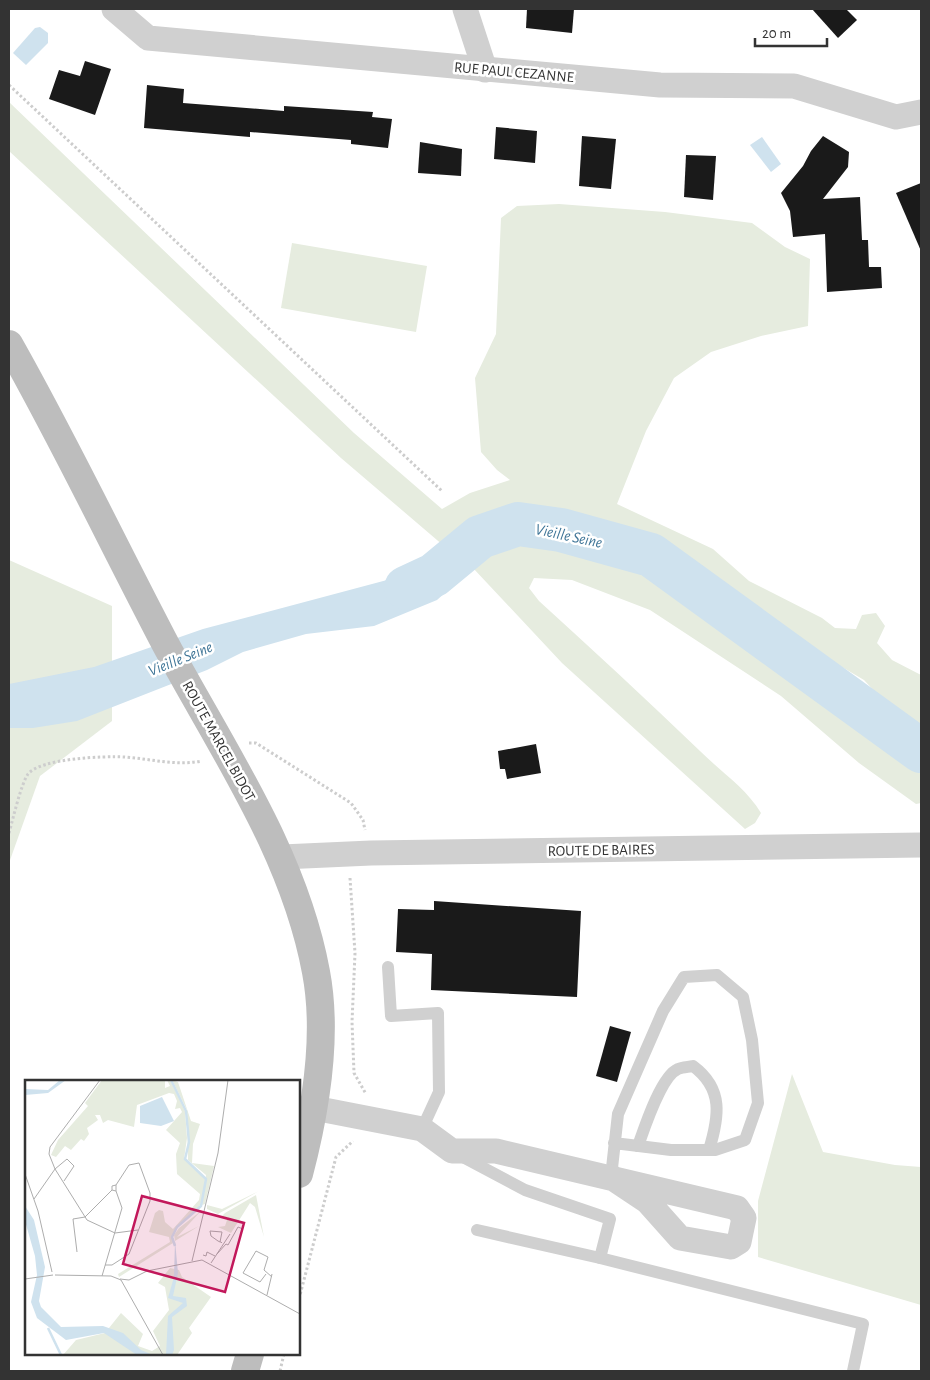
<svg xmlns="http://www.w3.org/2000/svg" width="930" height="1380" font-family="'Alegreya Sans',sans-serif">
<rect width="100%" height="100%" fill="#fff"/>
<g fill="#e6ecdf">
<polygon points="9,102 354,433 442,509 470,493 510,480 497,470 481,452 475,378 496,334 501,218 517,206 559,204 665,212 752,223 785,247 810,259 808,326 761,336 711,352 674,378 646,431 617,504 713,549 749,581 822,618 835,628 856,629 862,615 876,613 885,626 877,643 892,660 921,675 921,741 864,680 781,631 681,560 590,523 524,513 488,518 444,546 341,458 9,151"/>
<polygon points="292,243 427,266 416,332 281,308"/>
<path d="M511 537H548L649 575 710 619 789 671 921 770V803L916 804 859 763 781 696 650 610 572 580 534 578 529 588 539 601C593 650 647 700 700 751 721 772 746 788 761 813L755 823 745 829 562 663 473 568 495 544Z"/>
<polygon points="9,560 112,606 112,721 40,776 9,863"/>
<polygon points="792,1074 823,1152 895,1165 921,1167 921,1305 758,1257 758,1201"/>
</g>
<g fill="#cfe2ee">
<polygon points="40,27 48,33 48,43 26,65 13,53 35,28"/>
<polygon points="762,137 781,164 771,172 750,145"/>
<polygon points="444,546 473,568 437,600 374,626 306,634 243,652 207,670 77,721 33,728 9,728 9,684 94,667 203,629 387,580 411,570"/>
</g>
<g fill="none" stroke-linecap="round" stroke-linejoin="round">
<polyline stroke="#cfe2ee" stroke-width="44" points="406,588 434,575 480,537 518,524 561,530 651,555 921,751"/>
</g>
<g fill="#1a1a1a">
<polygon points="527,9 574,9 572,33 526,28"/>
<polygon points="812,9 846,9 857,20 838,38"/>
<polygon points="85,61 111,69 95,115 49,99 59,70 80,76"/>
<polygon points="147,85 184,89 183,103 284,111 284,106 373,112 372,117 392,119 388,148 351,144 351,140 250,132 250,137 144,128"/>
<polygon points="496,127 537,131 535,163 494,159"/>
<polygon points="582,136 616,139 611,189 579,186"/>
<polygon points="823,136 849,152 848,167 823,199 860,197 862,240 868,240 869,267 881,267 882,288 827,292 825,234 793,237 790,211 781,193 803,166 811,151"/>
<polygon points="420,142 462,149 461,176 418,173"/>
<polygon points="686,155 716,156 713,200 684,197"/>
<polygon points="921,183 921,251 896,193"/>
<polygon points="536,744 541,773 507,779 505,769 500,769 498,751"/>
<polygon points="434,901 581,911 577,997 431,990 432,954 396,952 398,909 434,910"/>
<polygon points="610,1026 631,1032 617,1082 596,1076"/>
</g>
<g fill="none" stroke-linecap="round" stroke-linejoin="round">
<g stroke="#cdcdcd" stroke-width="3" stroke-dasharray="2.5 2.5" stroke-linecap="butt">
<polyline points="9,85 442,491"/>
<polyline points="249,743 256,743 351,803 363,820 365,830"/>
<path d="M9 833C13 819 21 784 28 774 41 758 104 756 125 757 151 759 176 766 202 761"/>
<polyline points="350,878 355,953 352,1022 354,1073 366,1094"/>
<polyline points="299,1299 336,1157 353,1141"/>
<polyline points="280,1371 284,1354"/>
</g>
<g stroke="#d0d0d0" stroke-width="12">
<polyline points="388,967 391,1016 438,1013 439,1092 422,1129"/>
<path d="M638 1146C644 1129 661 1076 678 1069 682 1067 689 1067 693 1066 724 1089 719 1117 709 1150"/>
<polyline points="461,1156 525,1190 610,1219 600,1258 863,1324 853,1371"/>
<polyline points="611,1177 618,1114 663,1011 684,977 717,975 743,997 752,1040 758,1103 745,1140 715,1150 671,1150 614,1143"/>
<polyline points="477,1230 600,1258"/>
</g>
<g stroke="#d0d0d0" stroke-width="25">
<polyline points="114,9 148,38 660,85 794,86 896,117 921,112"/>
<polyline points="465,9 485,70"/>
<polyline points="282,857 371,853 921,845"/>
<polyline points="314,1108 422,1129 452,1151 496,1151 737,1208 744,1218 739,1242 731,1247 680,1238 647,1201 611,1177"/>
</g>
<g stroke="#bdbdbd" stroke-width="28">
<path d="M9 344C65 443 114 546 167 647 223 751 294 853 316 972 328 1035 315 1113 299 1174"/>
<polyline points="245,1371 250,1354"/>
</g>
</g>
<g text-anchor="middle" stroke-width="5" stroke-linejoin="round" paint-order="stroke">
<g font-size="15" fill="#333" stroke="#fff">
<text transform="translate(514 72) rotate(5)" y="5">RUE PAUL CEZANNE</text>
<text transform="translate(219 741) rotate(61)" y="5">ROUTE MARCEL BIDOT</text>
<text transform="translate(601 850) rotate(-1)" y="5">ROUTE DE BAIRES</text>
</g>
<g font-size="16" font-style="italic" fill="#3f7597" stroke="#fff">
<text transform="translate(569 535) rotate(12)" y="6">Vieille Seine</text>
<text transform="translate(180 658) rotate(-22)" y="6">Vieille Seine</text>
</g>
</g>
<g transform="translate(25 1080)">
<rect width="275" height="275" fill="#fff"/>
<path d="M77 0H140V8L145 6 142 0H145L160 31 162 58 159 79 180 99 179 117 174 127 153 145 147 156 148 163 94 197 93 194 145 162 144 157 124 152 130 133 134 130 138 131 140 142 148 149 174 120 175 114 152 94 151 74 155 63 141 50 157 32 155 28 150 29 152 21 149 14 144 13 112 25 109 47 83 40 78 43 75 35H70L73 40 62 48 64 54 59 61 56 59 46 70 40 66 31 77 26 75 33 60 63 26 60 23ZM147 0 153 2 166 41 175 44 168 64 167 83 189 86 180 124 177 125 181 95 163 80 162 30ZM234 111 193 134 182 129V125L197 129ZM231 115 239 157 230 127 225 123 206 153 193 147 200 146 203 137H196L200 133ZM176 131 152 157 174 146 150 161 149 155 154 148ZM145 188 154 190 157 197 186 217 164 248 167 253 152 275H38L51 260 80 253 96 233 118 254 113 266 127 271 135 266 128 251 144 230 140 207 133 203Z" fill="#e6ecdf"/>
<path d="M35 0H41L23 13 0 15 1 9 23 10ZM137 17 149 41 136 46 115 43V26ZM0 126 9 140 20 187 14 221 16 227 36 247 78 246 98 253 116 270 128 275H112L79 253 41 260 12 238 6 222 12 195 10 176 0 141ZM150 161 153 193 148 216 161 218 162 226 147 237 149 270 147 275H141L143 236 158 223 143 218 149 197Z" fill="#cfe2ee"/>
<path fill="none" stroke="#cfe2ee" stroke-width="2.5" d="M146 0 161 31 164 62 160 79 181 99 176 126 152 147 147 157 150 166M23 248 36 275"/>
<path fill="none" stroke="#adadad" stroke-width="1" d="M0 94 13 131 27 192M39 101 49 86 42 79 30 89 62 140 90 153 113 150M9 119 30 89 24 74 25 67 75 0M60 137 87 110 91 111V105L87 106V110M195 162 197 152 185 151 186 156 193 161 195 162H196L197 163M52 172 48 139 60 137M192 174 201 164 203 165 213 147 218 149M178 175 181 176 182 172 190 176M167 181 193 73 203 0M186 183 205 154M80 185H87L104 174 125 121V113L114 83 104 85 91 105M241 194 235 202 218 193 231 171 243 177 239 190 247 197M30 195 86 196 96 200 138 275M77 196 97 128 91 111M0 199 28 195M95 199 104 200 122 191 177 180 275 234M242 215 247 194"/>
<path fill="#c2185b" fill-opacity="0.15" stroke="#c2185b" stroke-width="2.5" d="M117 116 219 143 200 212 98 184Z"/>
<rect width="275" height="275" fill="none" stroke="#333" stroke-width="2.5"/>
</g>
<rect width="930" height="1380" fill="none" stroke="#333333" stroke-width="20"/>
<path d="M755 38v8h72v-8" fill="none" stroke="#333333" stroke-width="2.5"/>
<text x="762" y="38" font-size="15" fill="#333333" stroke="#ffffff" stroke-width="4" paint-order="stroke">20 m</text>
</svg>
